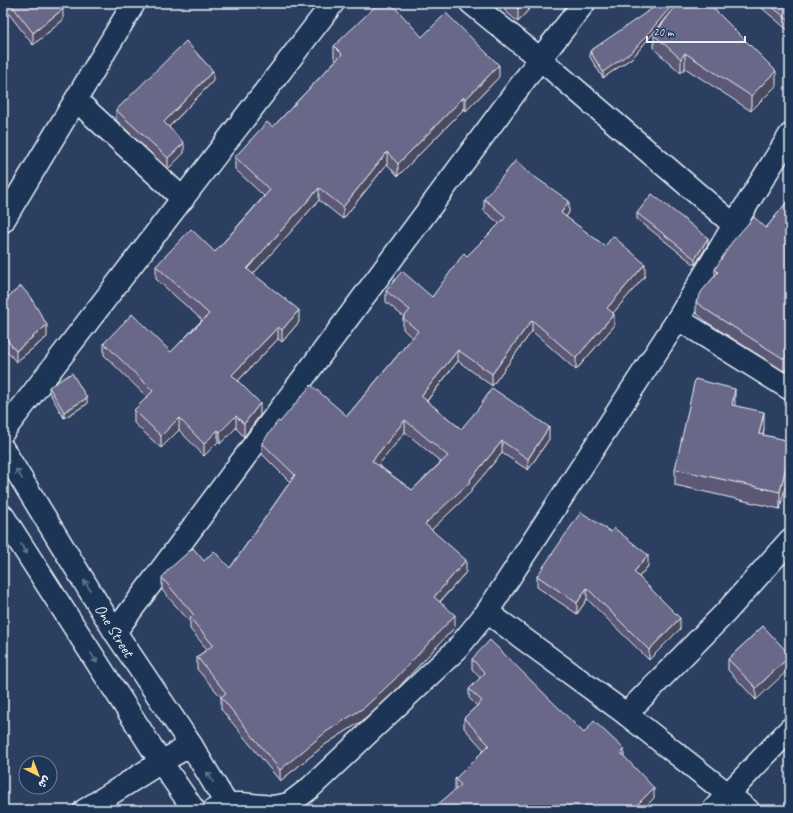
<svg xmlns="http://www.w3.org/2000/svg" width="793" height="813" font-family="Caveat,'Playpen Sans Arabic',sans-serif">
<rect width="100%" height="100%" fill="#2c3f61"/>
<filter id="ink" filterUnits="userSpaceOnUse"><feTurbulence type="fractalNoise" baseFrequency=".025" numOctaves="2"/><feDisplacementMap in="SourceGraphic" scale="8" xChannelSelector="R" yChannelSelector="G"/><feConvolveMatrix kernelMatrix="1 2 1 2 8 2 1 2 1" color-interpolation-filters="sRGB"/></filter>
<g filter="url(#ink)">
<g fill="none" stroke-linecap="round" stroke-linejoin="round">
<defs>
<g id="minor">
<polyline points="471,3 540,59 734,225"/>
<polyline points="76,100 183,199"/>
<polyline points="3,221 134,3"/>
<polyline points="678,319 790,389"/>
<polyline points="3,432 333,3"/>
<polyline points="3,449 115,632 191,745 230,810"/>
<polyline points="3,516 161,762 194,810"/>
<polyline points="487,612 626,714 748,810"/>
<polyline points="115,632 540,59 584,3"/>
<polyline points="626,714 726,612 790,540"/>
<polyline points="85,810 161,762 191,745"/>
<polyline points="214,810 227,804 241,804 273,807 289,804 310,788 457,649 487,612 678,319 734,225 790,135"/>
<polyline points="713,810 790,729"/>
</g>
</defs>
<use href="#minor" stroke="#e8f1f8" stroke-width="25"/>
<use href="#minor" stroke="#1d3557" stroke-width="22"/>
</g>
<g fill="#5b5975" stroke="#e8f1f8" fill-rule="evenodd">
<polygon points="6,3 59,3 63,20 33,45 6,10"/>
<polygon points="496,3 534,3 518,22"/>
<polygon points="756,3 790,3 790,32"/>
<polygon points="674,8 776,86 751,111 685,68 681,73 654,49 654,35 666,18 633,57 603,78 590,57 590,51"/>
<polygon points="422,37 499,77 466,111 464,109 398,176 387,164 343,219 319,200 253,274 299,322 282,342 278,339 238,381 260,415 244,437 236,428 220,444 218,442 204,456 179,430 161,448 134,423 134,410 147,397 104,355 104,343 171,352 202,320 156,279 156,266 215,252 264,196 235,169 235,157 273,127 336,60 334,58 334,46"/>
<polygon points="213,81 169,127 184,153 168,169 116,120 116,110"/>
<path d="M525 170 569 212 566 217 645 276 613 313 614 326 576 370 532 331 492 386 458 361 427 401 461 429 549 439 528 470 502 453 471 490V492L431 530 466 572 440 602 455 627 395 691 365 719 326 744 280 781 221 709V697L197 669V657L207 649 190 629V622L162 590V578L204 561 230 568 290 482 262 454V443L280 422 347 416 412 338 403 329V318L404 317 386 302V291L432 297 467 256 500 224 484 211V199ZM405 432 441 462 412 490 378 465Z"/>
<polygon points="790,198 790,364 784,371 708,323 696,313 696,302 715,275 715,269 766,228"/>
<polygon points="637,213 708,244 695,265 637,219"/>
<polygon points="3,301 47,337 16,362 3,346"/>
<polygon points="49,387 87,404 64,418 49,392"/>
<polygon points="735,406 764,429 763,435 790,441 780,509 675,485 675,469"/>
<polygon points="648,566 639,577 680,629 649,660 587,599 577,614 537,587 537,576"/>
<polygon points="763,626 756,700 728,670 728,659"/>
<polygon points="472,659 584,733 624,757 654,798 455,790 455,779 484,750 464,728 464,718 477,706 469,698 469,689 480,678 472,669"/>
</g>
<g fill="#4a485f" stroke="#e8f1f8">
<polygon points="523,3 534,3 518,22 518,9"/>
<polygon points="674,3 674,9 633,57 603,78 603,72"/>
<polygon points="63,9 63,20 33,45 33,33"/>
<polygon points="685,53 685,68 681,73 681,59"/>
<polygon points="499,65 499,77 466,111 466,99"/>
<polygon points="213,71 213,81 164,132 164,122"/>
<polygon points="776,71 776,86 751,111 751,96"/>
<polygon points="464,97 464,109 398,176 398,164"/>
<polygon points="184,143 184,153 168,169 168,158"/>
<polygon points="387,152 387,164 343,219 343,207"/>
<polygon points="319,188 319,200 247,281 247,269"/>
<polygon points="569,201 569,212 561,225 561,213"/>
<polygon points="708,238 708,244 695,265 695,259"/>
<polygon points="645,264 645,276 607,320 607,308"/>
<polygon points="299,310 299,322 282,342 282,330"/>
<polygon points="614,314 614,326 576,370 576,358"/>
<polygon points="532,320 532,331 492,386 492,374"/>
<polygon points="47,325 47,337 16,362 16,351"/>
<polygon points="278,327 278,339 232,387 232,375"/>
<polygon points="458,350 458,361 421,408 421,396"/>
<polygon points="790,352 790,364 784,371 784,359"/>
<polygon points="735,389 735,405 732,421 732,405"/>
<polygon points="87,398 87,404 64,418 64,412"/>
<polygon points="260,403 260,415 244,437 244,424"/>
<polygon points="764,412 764,429 759,451 759,434"/>
<polygon points="236,416 236,428 220,444 220,432"/>
<polygon points="179,418 179,430 161,448 161,436"/>
<polygon points="405,420 405,432 372,473 372,461"/>
<polygon points="549,427 549,439 528,470 528,459"/>
<polygon points="218,430 218,442 204,456 204,444"/>
<polygon points="502,441 502,453 471,490 471,492 425,536 425,524 470,480"/>
<polygon points="790,449 790,465 780,509 780,492"/>
<polygon points="648,555 648,566 634,583 634,572"/>
<polygon points="466,560 466,572 434,608 434,597"/>
<polygon points="587,588 587,599 577,614 577,603"/>
<polygon points="455,615 455,627 395,691 365,719 326,744 280,781 280,770"/>
<polygon points="680,618 680,629 649,660 649,650"/>
<polygon points="790,656 790,668 756,700 756,688"/>
<polygon points="624,749 624,759 621,753"/>
<polygon points="654,788 654,798 642,810 632,810"/>
</g>
<g fill="#6a6788" stroke="#e8f1f8" fill-rule="evenodd">
<polygon points="10,3 59,3 63,9 33,33"/>
<polygon points="379,3 391,3 422,37 446,13 499,65 466,99 464,97 398,164 387,152 343,207 319,188 247,269 299,310 282,330 278,327 232,375 260,403 244,424 236,416 220,432 218,430 204,444 179,418 161,436 134,410 153,391 104,343 132,314 171,352 209,314 156,266 191,229 215,252 270,190 235,157 267,122 273,127 342,54 334,46"/>
<polygon points="511,3 523,3 518,9"/>
<polygon points="660,3 674,3 633,51 603,72 590,51"/>
<polygon points="678,3 708,3 776,71 751,96 685,53 681,59 654,35"/>
<polygon points="768,3 790,3 790,22"/>
<polygon points="186,41 213,71 164,122 184,143 168,158 116,110"/>
<path d="M516 160 525 170 569 201 561 213 605 246 613 236 645 264 607 308 614 314 576 358 532 320 492 374 458 350 421 396 461 429 478 409 492 388 549 427 528 459 502 441 470 480 471 481 425 524 466 560 434 597 455 615 395 679 365 707 326 732 280 770 221 697 226 693 197 657 213 645 190 618 194 615 162 578 168 570 193 548 204 561 214 551 230 568 295 475 262 443 278 421 280 422 311 385 347 416 418 331 403 318 410 310 386 291 402 271 432 297 464 253 467 256 506 217 484 199ZM405 420 448 456 412 490 372 461Z"/>
<polygon points="652,194 708,238 695,259 637,213"/>
<polygon points="790,198 790,352 784,359 708,311 696,302 702,291 718,272 715,269 732,242 754,217 766,228"/>
<polygon points="21,286 31,298 47,325 16,351 3,335 3,301"/>
<polygon points="72,373 87,398 64,412 49,387"/>
<polygon points="695,379 735,389 732,405 764,412 759,434 790,441 790,449 780,492 675,469"/>
<polygon points="581,512 611,532 614,528 648,555 634,572 680,618 649,650 587,588 577,603 537,576"/>
<polygon points="763,626 790,655 790,656 756,688 728,659"/>
<polygon points="490,640 584,733 594,721 624,749 621,753 654,788 632,810 431,810 461,785 455,779 489,745 464,718 482,701 469,689 485,673 472,659"/>
</g>
<defs><path id="oneway-shaft" d="M-6 0H5M1.5-3L5.5 0L1.5 3" fill="none" stroke-width="1.6" stroke-linecap="round" stroke-linejoin="round"/></defs>
<g stroke="#64778f">
<use href="#oneway-shaft" transform="translate(19 474) rotate(-122)"/>
<use href="#oneway-shaft" transform="translate(24 549) rotate(58)"/>
<use href="#oneway-shaft" transform="translate(87 585) rotate(-121)"/>
<use href="#oneway-shaft" transform="translate(94 658) rotate(58)"/>
<use href="#oneway-shaft" transform="translate(210 777) rotate(-121)"/>
</g>
</g>
<g text-anchor="middle" stroke-width="3" stroke-linejoin="round" paint-order="stroke">
<g font-size="16" fill="#e8f1f8" stroke="#1d3557">
<text transform="translate(115 630) rotate(58)" y="6">One Street</text>
</g>
</g>
<rect width="793" height="813" fill="none" stroke="#1d3557" stroke-width="16"/>
<rect x="8" y="8" width="777" height="797" fill="none" stroke="#e8f1f8" stroke-width="1.5" filter="url(#ink)"/>
<g transform="translate(38 775) rotate(138)"><circle r="19" fill="#1d3557" stroke="#6e8097"/>
<path d="M0-3L7 15L0 10L-7 15Z" fill="#ffd166"/>
<text y="-6" font-size="11" font-weight="bold" text-anchor="middle" fill="#e8f1f8">ش</text>
</g>
<path d="M647 36v6h98v-6" fill="none" stroke="#e8f1f8" stroke-width="2"/>
<text x="653" y="36" font-size="12" fill="#e8f1f8" stroke="#1d3557" stroke-width="3" paint-order="stroke">20 m</text>
</svg>
